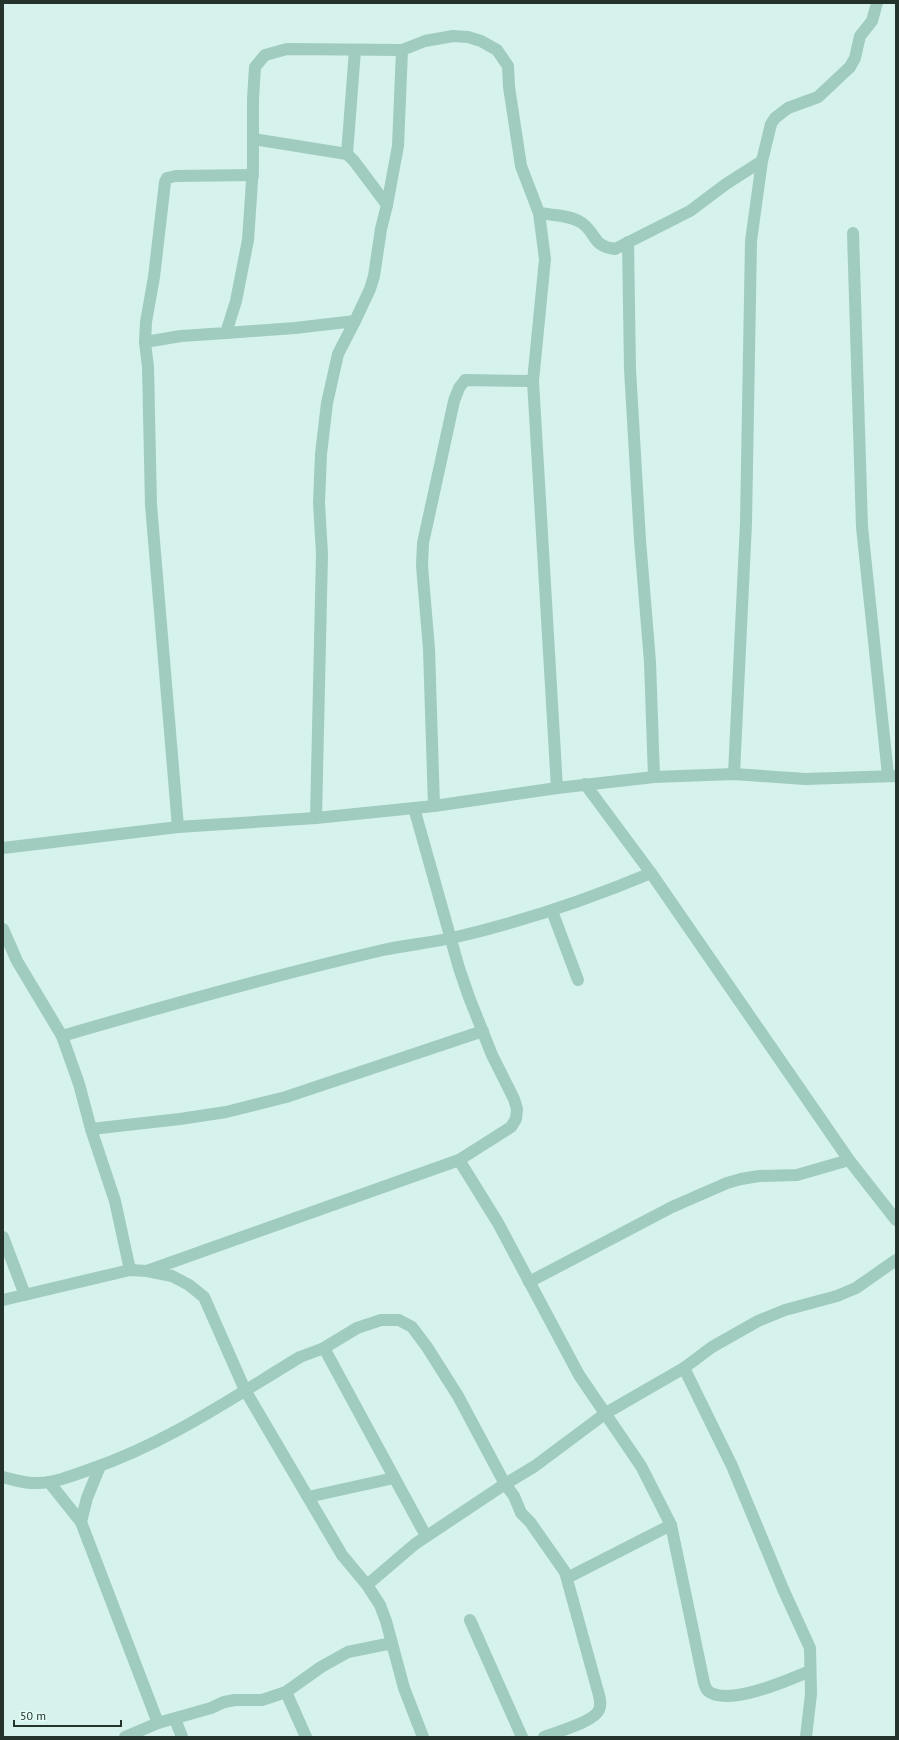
<svg xmlns="http://www.w3.org/2000/svg" width="899" height="1740" font-family="'PT Sans',sans-serif">
<rect width="100%" height="100%" fill="#d5f2ec"/>
<g fill="none" stroke-linecap="round" stroke-linejoin="round">
<g stroke="#a0cbbf" stroke-width="12">
<polyline points="253,139 347,154 354,161 387,205"/>
<polyline points="347,154 355,50"/>
<path d="M539 213C552 215 571 215 582 223 597 234 592 246 615 249L690 211 726 184 762 161"/>
<polyline points="853,233 862,527 888,775"/>
<polyline points="628,242 630,369 640,540 650,662 654,777"/>
<polyline points="226,333 295,328 355,321"/>
<polyline points="145,342 146,322 154,277 165,182 167,178 176,176 253,175"/>
<polyline points="734,774 746,523 751,241 762,161 771,124 775,118 788,108 818,97 850,67 855,58 860,36 872,21 877,3"/>
<polyline points="585,784 651,873 849,1160 896,1220"/>
<polyline points="434,806 429,649 422,566 423,543 454,401 459,388 465,380 533,381"/>
<polyline points="316,818 322,554 319,503 321,454 327,403 338,354 355,321 370,289 374,276 381,229 387,205 398,146 402,50 425,41 453,36 468,37 481,41 497,50 508,66 509,87 518,146 521,166 539,213 545,259 533,381 557,788"/>
<polyline points="178,827 151,505 148,367 145,342 181,336 226,333 236,301 248,240 253,167 253,99 255,67 265,55 287,49 402,50"/>
<polyline points="3,848 178,827 316,818 434,806 557,788 654,777 734,774 805,779 896,776"/>
<polyline points="552,911 578,980"/>
<polyline points="3,929 17,961 62,1036 79,1084 91,1129 115,1201 130,1270"/>
<path d="M62 1036C168 1005 275 975 383 950 406 945 429 943 452 938 521 922 587 900 651 873"/>
<polyline points="91,1129 180,1119 226,1112 286,1097 483,1031"/>
<polyline points="459,1160 498,1223 579,1375 641,1466 671,1525"/>
<polyline points="3,1237 25,1295"/>
<polyline points="147,1271 459,1160 511,1127 516,1119 517,1109 514,1099 492,1055 469,997 459,968 414,808"/>
<polyline points="529,1282 672,1207 727,1183 741,1179 759,1176 797,1175 849,1160"/>
<polyline points="3,1300 130,1270 147,1271 172,1276 189,1285 204,1297 245,1390 342,1555 367,1585 380,1605 386,1621 404,1688 423,1737"/>
<polyline points="324,1348 426,1536"/>
<polyline points="684,1368 732,1466 783,1589 810,1648 811,1694 806,1737"/>
<path d="M3 1477C14 1480 26 1484 39 1483 57 1482 74 1475 91 1469 167 1443 232 1398 300 1357L324 1348 357 1328 381 1320H399L412 1327 427 1347 458 1396 505 1484 514 1496 521 1513 530 1522 565 1572 597 1688C599 1695 602 1703 599 1710 594 1722 556 1732 544 1737"/>
<polyline points="49,1482 81,1522 158,1723"/>
<polyline points="308,1497 394,1478"/>
<polyline points="81,1522 87,1498 100,1466"/>
<path d="M567 1578 671 1525 704 1683C705 1686 706 1689 708 1691 728 1707 789 1680 810 1671"/>
<polyline points="367,1585 415,1544 505,1484 535,1466 606,1413 684,1368 712,1347 758,1321 785,1310 837,1296 856,1288 896,1260"/>
<polyline points="470,1620 522,1737"/>
<polyline points="286,1692 306,1737"/>
<polyline points="175,1719 182,1737"/>
<polyline points="125,1737 158,1723 211,1708 224,1702 235,1700 262,1700 286,1692 321,1667 348,1652 392,1643"/>
</g>
</g>
<rect width="899" height="1740" fill="none" stroke="#24342d" stroke-width="8"/>
<path d="M14 1720v6h107v-6" fill="none" stroke="#24342d" stroke-width="2"/>
<text x="20" y="1720" font-size="12" fill="#24342d" stroke="#e1faf5" stroke-width="3" paint-order="stroke">50 m</text>
</svg>
